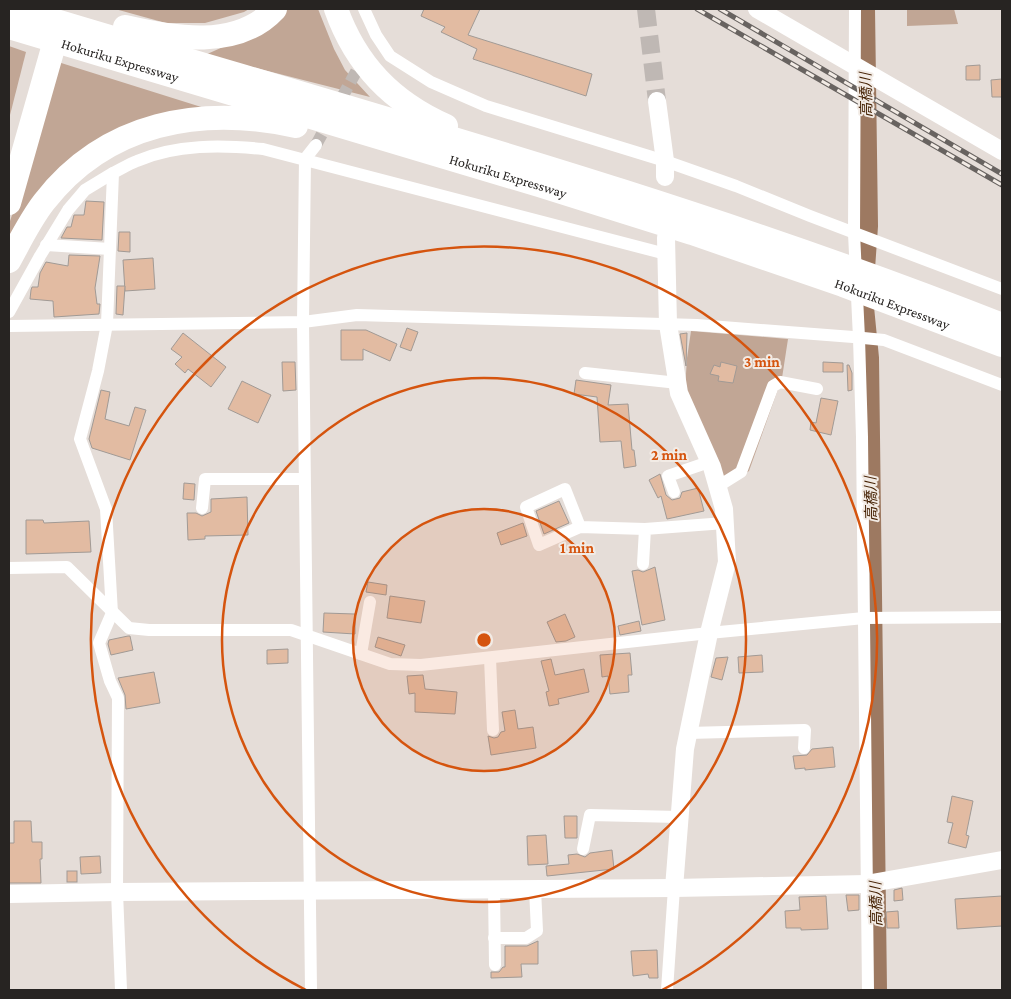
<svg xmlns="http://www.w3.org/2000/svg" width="1011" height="999" font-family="'Crimson Pro','Noto Sans JP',serif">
<rect width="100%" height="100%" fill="#e5ddd8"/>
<g fill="#c1a695">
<polygon points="115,9 249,9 244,12 205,23 166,23"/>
<polygon points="286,9 318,9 334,49 345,70 370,97 205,55 263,29"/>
<polygon points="907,9 954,9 958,24 907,26"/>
<polygon points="9,46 26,52 9,119"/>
<polygon points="58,62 214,111 147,119 9,241 9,224 28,168"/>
<polygon points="691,331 788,339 782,378 749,471 726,487 685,391 687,358"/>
</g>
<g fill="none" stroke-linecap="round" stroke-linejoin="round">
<polyline stroke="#9d7961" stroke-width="20" points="865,9 868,226 863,297 869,358 877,990"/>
</g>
<g fill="#e2bba2" stroke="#a19a95">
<polygon points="424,9 480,9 468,35 592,74 586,96 473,59 477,49 441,32 445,27 421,16"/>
<polygon points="980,65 980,80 966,80 966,66"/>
<polygon points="1002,79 1002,97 992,97 991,80"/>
<polygon points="86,201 104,202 102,240 61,238 67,227 71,227 74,215 84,215"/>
<polygon points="119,232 130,232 130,252 118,251"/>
<polygon points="69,255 100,256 95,288 97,304 100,304 99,314 54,317 53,301 30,299 31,290 32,287 38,287 40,273 46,262 68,266"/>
<polygon points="153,258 155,289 125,291 123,260"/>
<polygon points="117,286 125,286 123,315 116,314"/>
<polygon points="407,328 418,332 411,351 400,347"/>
<polygon points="341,330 366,330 397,344 390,361 363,349 363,360 341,360"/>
<polygon points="183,333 226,367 211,387 188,369 185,373 175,364 182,357 171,349"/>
<polygon points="687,333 686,366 680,334"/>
<polygon points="282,362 295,362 296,390 283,391"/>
<polygon points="721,362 737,366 733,383 718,381 719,376 710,374 714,365 720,367"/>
<polygon points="823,362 843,363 843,372 823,372"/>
<polygon points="847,365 849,365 852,373 852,390 848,391"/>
<polygon points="576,380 611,385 608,405 628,404 632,450 634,450 636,466 624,468 621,441 600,442 597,397 574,394"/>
<polygon points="242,381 271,395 258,423 228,409"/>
<polygon points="101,390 110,392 105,419 129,426 135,407 146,410 130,460 92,448 89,439"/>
<polygon points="821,398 838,401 831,435 810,430 811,422 816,423"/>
<polygon points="660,474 666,495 672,500 680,498 682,492 698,488 704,511 667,519 661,496 658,498 649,480"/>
<polygon points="184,483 195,484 194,500 183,499"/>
<polygon points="247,497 248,535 205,536 205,539 188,540 187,513 196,513 202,516 211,512 211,499"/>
<polygon points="559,501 569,523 544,534 536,511"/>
<polygon points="26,520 43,520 44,523 89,521 91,552 26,554"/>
<polygon points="523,523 527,536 501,545 497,533"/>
<polygon points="655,567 665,620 642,625 632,571 638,570 643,572"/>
<polygon points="368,582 387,585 386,595 366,592"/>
<polygon points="390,596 425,601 421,623 387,618"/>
<polygon points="324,613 355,614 355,634 323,632"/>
<polygon points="565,614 575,637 566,641 556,642 547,622"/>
<polygon points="639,621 641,631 620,635 618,626"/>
<polygon points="128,636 130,636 133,650 111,655 108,644 109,640"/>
<polygon points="378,637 405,645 401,656 375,647"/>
<polygon points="288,649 288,663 267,664 267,650"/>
<polygon points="630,653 632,675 628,675 629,692 610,694 608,676 602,677 600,655"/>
<polygon points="762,655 763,672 739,673 738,657"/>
<polygon points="728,657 722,680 711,677 716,658"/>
<polygon points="551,659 555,675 584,669 589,692 558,699 559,704 549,706 546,692 549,691 541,661"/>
<polygon points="154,672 160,703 126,709 125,695 118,678"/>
<polygon points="423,675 425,689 457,692 455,714 415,712 415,693 409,694 407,676"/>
<polygon points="515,710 518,729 533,727 536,748 491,755 488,736 494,738 498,737 501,732 505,731 502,712"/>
<polygon points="833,747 835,767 805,770 805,768 795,769 793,756 807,755 812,749"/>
<polygon points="952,796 973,801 966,835 969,836 966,848 948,843 953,823 947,822"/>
<polygon points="564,816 577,816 577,838 565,838"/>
<polygon points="14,821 31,821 32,842 42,842 42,859 40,859 41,883 9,883 9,843 14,843"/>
<polygon points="546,835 548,864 528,865 527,836"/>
<polygon points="612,850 614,869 547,876 546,866 569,864 568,855 577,854 585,857 590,853"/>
<polygon points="100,856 101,873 81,874 80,857"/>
<rect x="67" y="871" width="10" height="11"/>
<polygon points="902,888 903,900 894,901 894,890"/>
<polygon points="846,895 859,895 859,910 848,911"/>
<polygon points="826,896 828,929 801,930 801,928 786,928 785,911 800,910 799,897"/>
<polygon points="1002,896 1002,926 957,929 955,899"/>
<polygon points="898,911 899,928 887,928 886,912"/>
<polygon points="538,941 538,964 521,964 522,977 491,978 491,972 499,972 503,967 505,967 505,946 527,946"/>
<polygon points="657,950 658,978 649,978 648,974 633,976 631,951"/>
</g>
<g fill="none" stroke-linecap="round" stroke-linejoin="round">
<polyline stroke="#bfb8b4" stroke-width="12" stroke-dasharray="12 6" stroke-linecap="butt" points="316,145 364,57"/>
<polyline stroke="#bfb8b4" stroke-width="18" stroke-dasharray="18 9" stroke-linecap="butt" points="646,9 657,101"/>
<g stroke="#fff" stroke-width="12">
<polyline points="364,9 376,35 390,56 431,82 486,106 665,161 736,186 810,216 1002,289"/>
<polyline points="855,9 854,233 859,338 862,437 868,990"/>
<polyline points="46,245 110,249"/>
<polyline points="9,312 40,256 68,210 85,190 113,173"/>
<polyline points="9,326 303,322 357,315 697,325 853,337 884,340 1002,385"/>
<polyline points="585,373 678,383"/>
<polyline points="717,487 741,472 773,386 780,382 817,389"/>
<polyline points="674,492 668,476 709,462"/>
<polyline points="202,508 205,479 304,479"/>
<polyline points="580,527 565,489 526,507 539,545 580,527 645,529"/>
<polyline points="643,564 645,529 725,523"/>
<polyline points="9,568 67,567 129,628 149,630 291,630 390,664 421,665 709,633 864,618 1002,617"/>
<polyline points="361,654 370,602"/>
<polyline points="490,658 493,730"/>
<polyline points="688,733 805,730 804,748"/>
<polyline points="583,849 590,815 679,817"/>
<polyline points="494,890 495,965"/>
<polyline points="494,938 526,938 537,931 535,889"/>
<path d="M121 990 117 892 118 698 110 681 99 643 112 613 106 509 80 439 98 371 107 324 113 173C121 169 129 164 137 161 176 144 222 145 263 149L666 254"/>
<polyline points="311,990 303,322 305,159 316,145"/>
<polyline points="667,990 674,888"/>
</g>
<g stroke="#fff" stroke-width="18">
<polyline points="757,9 1002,151"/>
<polyline points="657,101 665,161 665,177"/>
<polyline points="666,238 668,324 679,393 712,467 724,509 727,562 709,633 685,749 674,888"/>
<polyline points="9,894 117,892 674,888 866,884 1002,860"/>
</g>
<g stroke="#fff" stroke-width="24">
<path d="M16 9C347 109 681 198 1002 325"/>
<path d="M336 9C356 65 392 102 446 126"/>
<path id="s1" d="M9 27 539 185 692 233 843 285 1002 345"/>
<path d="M125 27C173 38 237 50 275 9"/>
<polyline points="9,203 59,27"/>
<path d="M9 261C20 241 30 220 44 202 106 122 201 105 296 126"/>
</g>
<defs>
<g id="rail">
<polyline points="697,9 1002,185"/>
<polyline points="720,9 1002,174"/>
</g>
</defs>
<use href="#rail" stroke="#686360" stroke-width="5"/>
<use href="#rail" stroke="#f2ebe5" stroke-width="3" stroke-dasharray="9" stroke-linecap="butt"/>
</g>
<circle cx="484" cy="640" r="131" fill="#d5540e" fill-opacity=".12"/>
<g fill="none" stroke="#d5540e" stroke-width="2.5">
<circle cx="484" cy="640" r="131"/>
<circle cx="484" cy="640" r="262"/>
<path d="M306 990A393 393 0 1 1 662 990"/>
</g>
<g text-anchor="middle" stroke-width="4" stroke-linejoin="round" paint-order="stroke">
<g font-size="14" fill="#272422" stroke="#f2ebe5">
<text dy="5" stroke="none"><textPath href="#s1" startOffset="116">Hokuriku Expressway</textPath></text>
<text dy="5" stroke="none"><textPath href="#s1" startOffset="521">Hokuriku Expressway</textPath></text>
<text dy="5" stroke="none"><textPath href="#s1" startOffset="926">Hokuriku Expressway</textPath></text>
</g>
<g font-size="15" font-style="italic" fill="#431f01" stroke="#f2ebe5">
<text transform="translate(866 95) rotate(-91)" y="5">高橋川</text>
<text transform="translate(871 499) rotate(-91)" y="5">高橋川</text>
<text transform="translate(876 904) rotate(-91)" y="5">高橋川</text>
</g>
</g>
<circle cx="484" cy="640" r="8" fill="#d5540e" stroke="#f2ebe5" stroke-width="2.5"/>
<g font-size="15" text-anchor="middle" font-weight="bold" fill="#d5540e" stroke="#f2ebe5" stroke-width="4" stroke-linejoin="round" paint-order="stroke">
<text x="762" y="367">3 min</text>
<text x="669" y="460">2 min</text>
<text x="577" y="553">1 min</text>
</g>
<rect width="1011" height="999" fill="none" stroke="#272422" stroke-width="20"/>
</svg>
